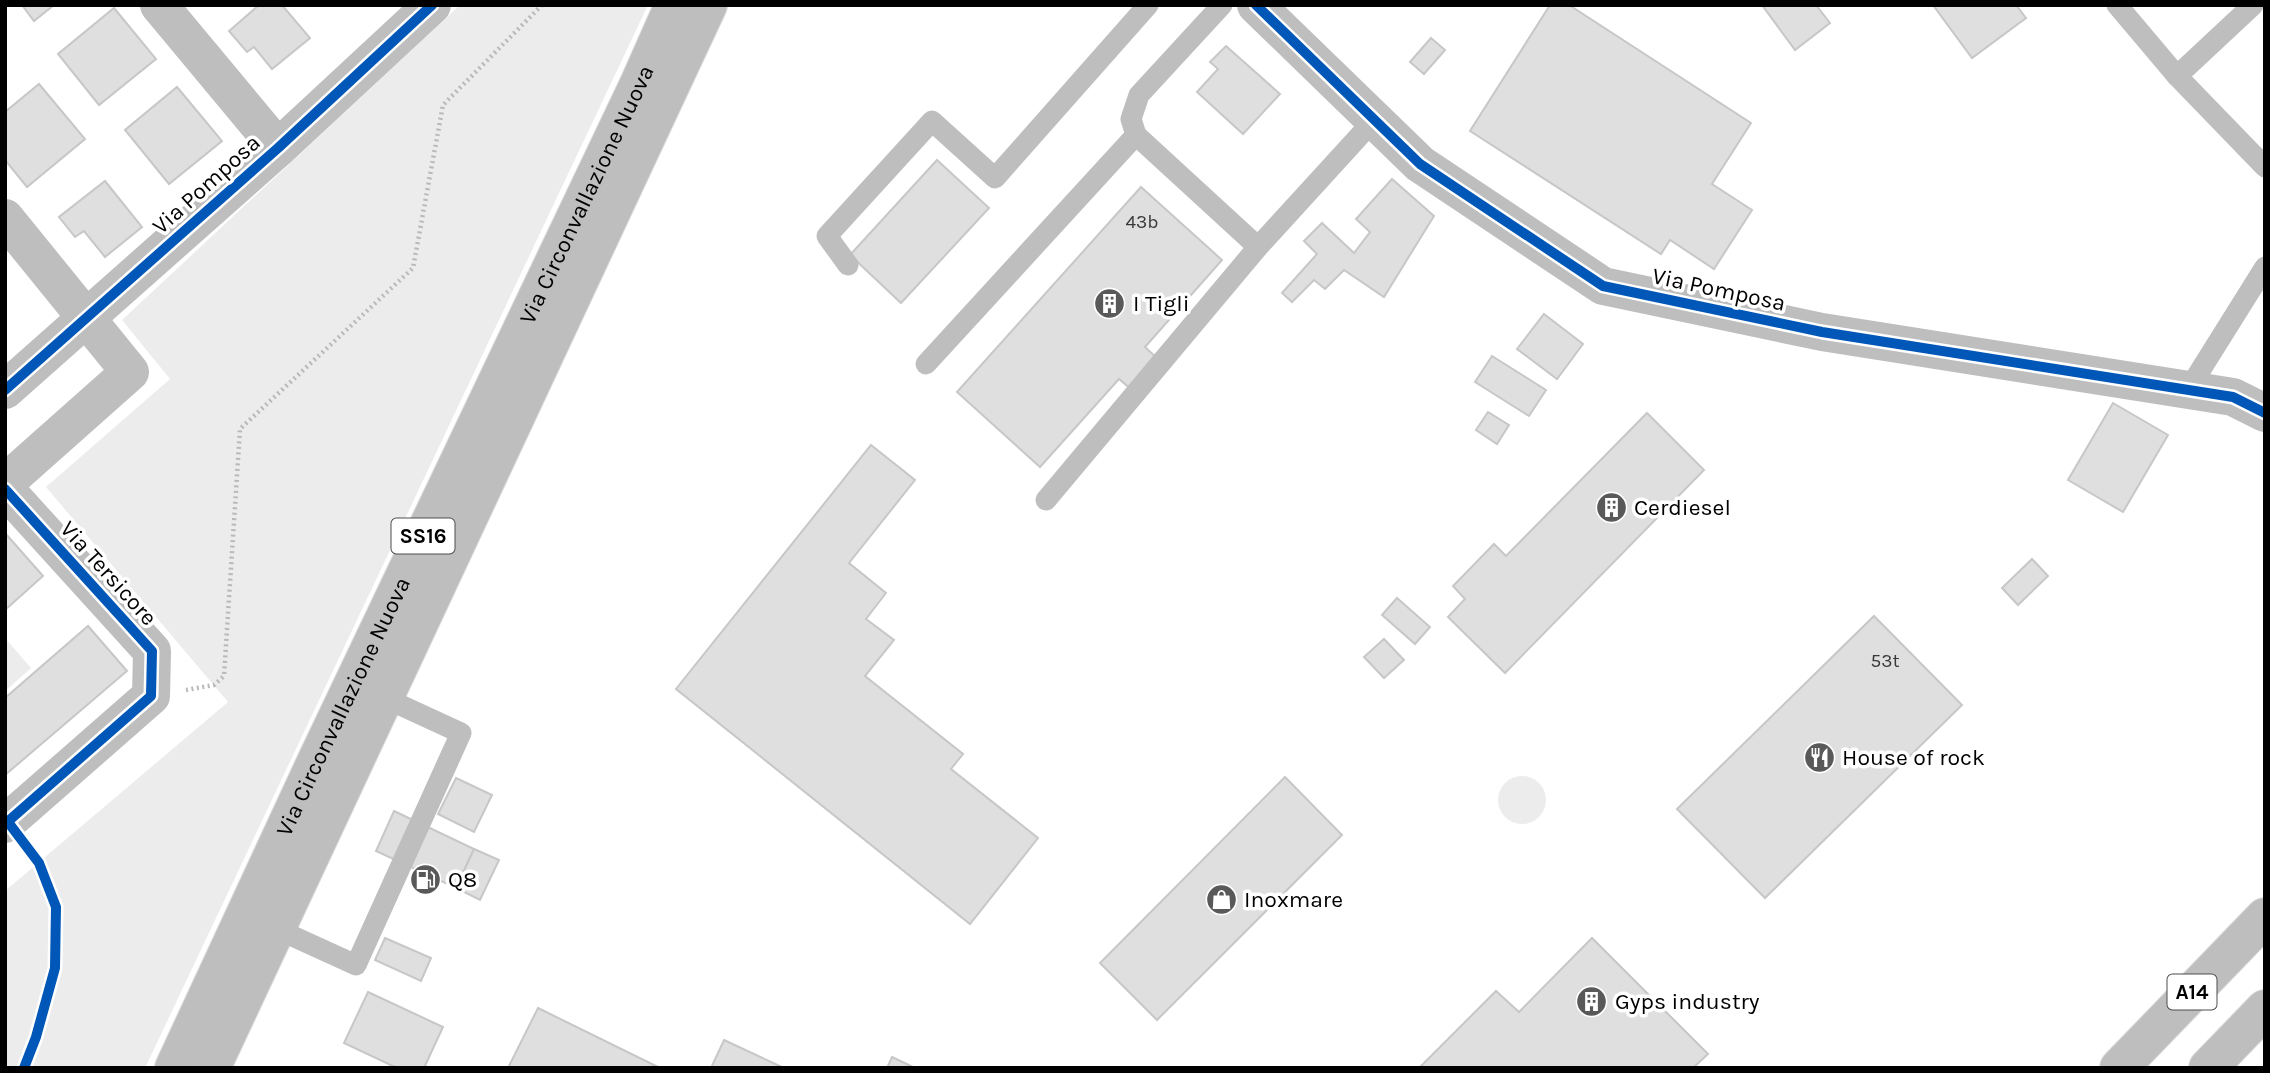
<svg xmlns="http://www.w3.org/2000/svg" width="2270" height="1073" font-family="Karla,sans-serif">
<rect width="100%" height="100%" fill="#fff"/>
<g fill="#ececec">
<polygon points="460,5 648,5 145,1068 5,1068 5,891 228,702 46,487 170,379 122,320"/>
<polygon points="5,638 31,668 5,691"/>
<circle cx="1522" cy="800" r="24"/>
</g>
<g fill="#dfdfdf" stroke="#c7c7c7" stroke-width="2">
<polygon points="22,5 54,5 34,21"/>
<polygon points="259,5 282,5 310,38 272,69 254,47 247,52 229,31"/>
<polygon points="1550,5 1569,5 1751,123 1712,184 1752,210 1714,269 1670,240 1661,254 1470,131"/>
<polygon points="1762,5 1816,5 1830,23 1795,50"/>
<polygon points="1933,5 2016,5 2026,18 1972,58"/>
<polygon points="114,8 156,59 99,105 58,54"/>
<polygon points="1431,38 1445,50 1424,74 1410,62"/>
<polygon points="1226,46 1280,94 1243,134 1197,92 1218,69 1210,62"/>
<polygon points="39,84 85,139 27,187 5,160 5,112"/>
<polygon points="177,87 222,141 169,184 125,130"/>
<polygon points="937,160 989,208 901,303 850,255"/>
<polygon points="1392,179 1434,216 1384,297 1344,270 1325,289 1314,280 1292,302 1282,293 1317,254 1304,241 1322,223 1354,253 1370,232 1356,219"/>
<polygon points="105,181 142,227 105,257 84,231 75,237 59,217"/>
<polygon points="1141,187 1222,260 1145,347 1159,360 1132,390 1119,379 1040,467 957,392"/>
<polygon points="1544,314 1583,344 1557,379 1517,349"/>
<polygon points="1492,356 1546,390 1529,416 1475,382"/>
<polygon points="2113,403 2168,435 2123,512 2068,480"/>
<polygon points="1488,412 1509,425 1497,444 1476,430"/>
<polygon points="1647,413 1704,470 1505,673 1448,617 1465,599 1453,586 1494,544 1506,556"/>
<polygon points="871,445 915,480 849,563 886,593 866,619 894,640 865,676 963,754 951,769 1038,838 970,924 676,689"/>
<polygon points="5,533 43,576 5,610"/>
<polygon points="2032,559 2048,576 2018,605 2002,588"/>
<polygon points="1397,598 1430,627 1415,644 1382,615"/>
<polygon points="1874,616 1962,705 1765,898 1677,809"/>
<polygon points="88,626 127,671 5,775 5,698"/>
<polygon points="1384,639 1404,660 1384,678 1364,657"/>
<polygon points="1285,777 1342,835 1157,1020 1100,963"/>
<polygon points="456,778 492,795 474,832 438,814"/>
<polygon points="394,811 474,849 456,888 376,851"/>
<polygon points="474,849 499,860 480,900 456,888"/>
<polygon points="385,938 431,958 421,981 375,960"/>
<polygon points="1592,938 1708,1054 1693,1068 1419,1068 1496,991 1519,1012"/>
<polygon points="368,992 443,1027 424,1068 397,1068 344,1043"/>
<polygon points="538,1008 660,1068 508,1068"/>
<polygon points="724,1040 784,1068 711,1068"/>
<polygon points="892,1057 915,1068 887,1068"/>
</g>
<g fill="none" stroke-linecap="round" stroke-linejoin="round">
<defs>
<g id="primary">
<path id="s1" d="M174 1068 316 762 639 84 674 5"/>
<polyline points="211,1068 708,5"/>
</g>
<g id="highway">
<polyline points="2119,1068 2265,917"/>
<polyline points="2208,1068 2265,1009"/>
</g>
</defs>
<use href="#primary" stroke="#dbdbdb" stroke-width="40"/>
<use href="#highway" stroke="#dbdbdb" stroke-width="40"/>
<polyline stroke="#b9b9b9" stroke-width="4.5" stroke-dasharray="2 3.5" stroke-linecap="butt" points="186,690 214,685 224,676 240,429 413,268 443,105 542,5"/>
<g stroke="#bebebe" stroke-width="21">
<polyline points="1222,5 1139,95 1131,119 1136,135 1258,247"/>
<polyline points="2117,5 2177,76 2265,167"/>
<polyline points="2177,76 2253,5"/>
<polyline points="848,265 827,236 932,121 995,178 1148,5"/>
<polyline points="926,364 1136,135"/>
<polyline points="2188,390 2265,267"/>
<polyline points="1046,500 1258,247 1374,120"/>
<polyline points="277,929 356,965 461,733 385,698"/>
</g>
<g stroke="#bebebe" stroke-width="38">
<polyline points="159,5 278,148"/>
<polyline points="1256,5 1420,164 1603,286 1822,332 2233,397 2265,413"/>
<polyline points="5,218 130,372 5,483"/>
<polyline points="5,390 278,148 432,5"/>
<polyline points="5,489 152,651 151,696 5,824"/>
</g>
<use href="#primary" stroke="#bebebe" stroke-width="38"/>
<use href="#highway" stroke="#bebebe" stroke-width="38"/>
<defs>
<g id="cycleway">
<polyline points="1256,5 1420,164 1603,286 1822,332 2233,397 2265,413"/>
<polyline points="5,390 278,148 432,5"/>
<polyline points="5,489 152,651 151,696 5,824"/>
<polyline points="8,822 39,863 56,907 55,968 36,1037 24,1068"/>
</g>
</defs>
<use href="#cycleway" stroke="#fff" stroke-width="15"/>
<use href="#cycleway" stroke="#0057b8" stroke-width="10"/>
</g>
<defs>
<symbol id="building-disc" viewBox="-11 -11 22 22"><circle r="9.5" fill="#595959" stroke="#fff"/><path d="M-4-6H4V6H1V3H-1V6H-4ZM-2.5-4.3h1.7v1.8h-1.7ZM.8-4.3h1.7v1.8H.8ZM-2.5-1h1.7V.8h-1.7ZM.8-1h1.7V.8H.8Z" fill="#fff"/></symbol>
<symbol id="restaurant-disc" viewBox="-11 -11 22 22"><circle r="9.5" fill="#595959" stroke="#fff"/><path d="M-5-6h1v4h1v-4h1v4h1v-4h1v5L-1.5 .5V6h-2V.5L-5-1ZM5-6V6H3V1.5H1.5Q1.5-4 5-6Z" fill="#fff"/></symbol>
<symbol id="fuel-disc" viewBox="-11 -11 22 22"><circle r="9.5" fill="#595959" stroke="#fff"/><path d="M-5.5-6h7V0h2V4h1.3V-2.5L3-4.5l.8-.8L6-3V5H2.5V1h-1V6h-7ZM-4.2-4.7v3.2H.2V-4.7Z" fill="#fff"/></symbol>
<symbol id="shop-disc" viewBox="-11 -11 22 22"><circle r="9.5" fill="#595959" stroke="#fff"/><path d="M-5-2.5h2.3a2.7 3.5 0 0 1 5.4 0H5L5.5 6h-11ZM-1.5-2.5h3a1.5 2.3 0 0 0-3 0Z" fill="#fff"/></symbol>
</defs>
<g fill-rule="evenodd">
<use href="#building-disc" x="1092" y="286" width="35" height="35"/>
<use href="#building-disc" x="1594" y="490" width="35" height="35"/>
<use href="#restaurant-disc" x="1802" y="740" width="35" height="35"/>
<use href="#fuel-disc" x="408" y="862" width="35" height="35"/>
<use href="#shop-disc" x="1204" y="882" width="35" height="35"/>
<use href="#building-disc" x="1574" y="984" width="35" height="35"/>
</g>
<g text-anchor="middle" stroke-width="7" stroke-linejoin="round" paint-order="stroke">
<g font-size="19" fill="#383838">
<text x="1142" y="228">43b</text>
<text x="1885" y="667">53t</text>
</g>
<g fill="#fff" stroke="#4c4c4c" stroke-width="2">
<rect x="391.5" y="518.5" width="63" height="35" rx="5"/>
<rect x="2167.5" y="974.5" width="49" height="35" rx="5"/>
</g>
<g font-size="21" font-weight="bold" fill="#000">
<text x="423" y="543">SS16</text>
<text x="2192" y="999">A14</text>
</g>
<g font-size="23" fill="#000" stroke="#fff">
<text transform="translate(206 184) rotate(-42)" y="8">Via Pomposa</text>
<text dy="8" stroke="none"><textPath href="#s1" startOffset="966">Via Circonvallazione Nuova</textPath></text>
<text transform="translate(1719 289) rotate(12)" y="8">Via Pomposa</text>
<text transform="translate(109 573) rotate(48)" y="8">Via Tersicore</text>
<text dy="8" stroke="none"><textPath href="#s1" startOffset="399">Via Circonvallazione Nuova</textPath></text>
</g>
<g font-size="23" fill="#000" stroke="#fff" text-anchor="start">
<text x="1133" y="311">I Tigli</text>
<text x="1634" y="515">Cerdiesel</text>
<text x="1842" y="765">House of rock</text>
<text x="448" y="887">Q8</text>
<text x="1244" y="907">Inoxmare</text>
<text x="1615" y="1009">Gyps industry</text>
</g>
</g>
<rect width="2270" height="1073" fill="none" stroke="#000000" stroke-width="14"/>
</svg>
